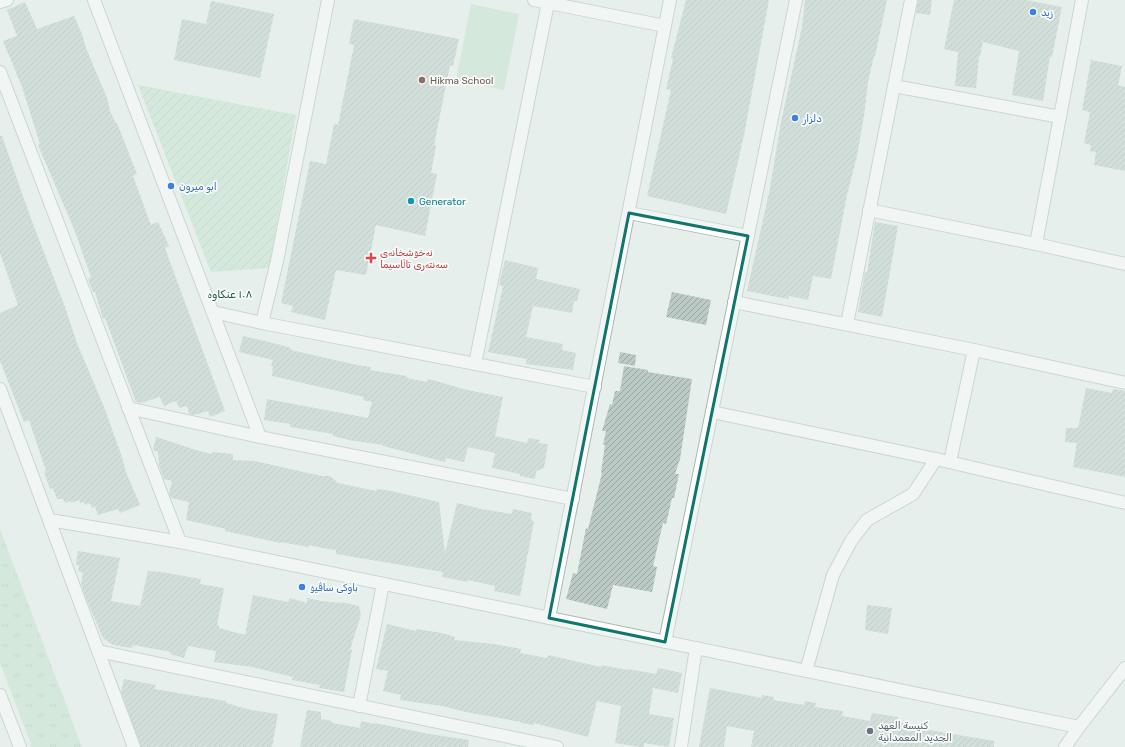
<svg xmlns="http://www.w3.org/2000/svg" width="1125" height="747" font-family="Rubik,'Noto Naskh Arabic',sans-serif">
<defs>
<pattern id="grass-tufts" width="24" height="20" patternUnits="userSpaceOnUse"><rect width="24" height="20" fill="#bfe0c8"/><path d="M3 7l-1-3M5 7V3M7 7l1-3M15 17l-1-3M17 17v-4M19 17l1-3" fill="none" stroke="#a4c1ad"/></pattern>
<pattern id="garden-furrows" width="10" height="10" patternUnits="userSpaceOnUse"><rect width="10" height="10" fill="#bfe0c8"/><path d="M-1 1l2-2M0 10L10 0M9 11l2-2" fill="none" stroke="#a4c1ad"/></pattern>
<pattern id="building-hatch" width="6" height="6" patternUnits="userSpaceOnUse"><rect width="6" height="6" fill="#bbcac4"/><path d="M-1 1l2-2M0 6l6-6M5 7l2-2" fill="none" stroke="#98a6a0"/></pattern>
</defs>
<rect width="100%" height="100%" fill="#e6efeb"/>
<polygon fill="url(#grass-tufts)" points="0,529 11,558 82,747 32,747 0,663"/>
<polygon fill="url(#garden-furrows)" points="138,85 296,115 269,268 211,272"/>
<polygon fill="#bfe0c8" points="471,4 519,14 504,90 456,80"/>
<g fill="url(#building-hatch)">
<polygon points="686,0 769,0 744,135 726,214 647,196 671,90 666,89 673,59 671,58"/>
<polygon points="805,0 887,0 875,56 874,56 868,82 864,116 857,156 847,195 831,279 813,276 808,300 789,296 788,299 747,291 769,193 781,122 802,27"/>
<polygon points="918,0 932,0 930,15 916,13"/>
<polygon points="954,0 1026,0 1062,7 1052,57 1050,57 1043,101 1012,95 1019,51 983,42 980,56 979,56 976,88 955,86 958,52 944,49"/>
<polygon points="211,1 274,14 260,78 174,60 182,19 206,24"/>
<polygon points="25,2 37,29 74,16 82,34 86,48 107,98 110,111 116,123 117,123 137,174 133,176 151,225 158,222 169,246 165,248 225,411 210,417 208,411 194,415 189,414 187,406 179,408 176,401 164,406 160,397 141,403 136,402 105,318 103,319 95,292 93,292 88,279 91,277 74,229 38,145 40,144 22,87 3,41 17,36 7,10"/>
<polygon points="354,19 459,39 453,66 450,65 434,145 436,146 431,173 437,174 425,236 376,225 366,275 336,270 325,320 291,312 293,306 281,303 310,161 326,164 334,124 338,125 354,45 349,44"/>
<polygon points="1091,60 1122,66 1118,85 1125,87 1125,171 1094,165 1096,152 1090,151 1091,145 1084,143 1090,112 1082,110"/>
<polygon points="0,136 2,136 30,216 65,307 77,343 104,407 122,457 126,472 140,505 120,513 118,509 98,515 95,506 92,508 90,503 85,505 84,502 80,503 79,500 71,503 71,501 65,503 63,499 57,499 53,488 50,489 44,472 46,471 29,420 24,422 0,361 0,313 18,305 0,253"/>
<polygon points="875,222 898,226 882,317 858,312 865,272 867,273"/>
<polygon points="505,260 538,268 536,279 580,289 577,301 574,301 572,313 533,306 526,337 563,344 562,350 576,353 573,370 526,364 527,359 488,352 503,286 499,285"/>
<polygon points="672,292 711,300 706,325 666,317"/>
<polygon points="243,336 277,344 291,348 291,350 304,353 357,365 371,367 370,370 407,376 406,378 427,382 428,379 436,381 467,390 503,397 495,436 527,443 528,438 540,440 539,443 548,444 544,468 536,471 535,479 520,476 520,474 492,468 495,453 468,447 464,462 446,458 445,462 383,446 383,445 349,440 333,436 333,434 290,427 290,424 264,420 267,399 368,418 372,402 363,400 364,397 272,376 273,367 271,366 273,360 239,352"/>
<polygon points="620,352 636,355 635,366 618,363"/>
<polygon points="624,366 648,370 648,372 692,379 680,459 675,474 679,474 674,498 672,498 666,524 663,523 659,540 653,566 657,567 652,592 613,585 607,609 566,599 573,573 577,574 586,528 588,529 602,473 601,472 605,445 603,445 606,431 602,431 610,404 612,405 615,391 620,391"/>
<polygon points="1086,388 1112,393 1113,389 1125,391 1125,477 1073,467 1077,443 1065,442 1066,428 1078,428"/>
<polygon points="156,437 199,451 212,454 213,452 233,454 233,460 254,461 322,476 330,476 338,483 376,491 377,489 391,491 439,502 445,553 457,503 482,509 512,514 513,509 532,513 531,520 534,521 520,596 494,591 495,586 468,580 468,582 442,577 443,572 336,554 336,550 322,548 309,545 309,547 280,542 280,543 225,531 226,529 186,520 189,502 171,498 169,493 172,481 164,479 159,466 158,452 153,450"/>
<polygon points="78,551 120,558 111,601 140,606 148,571 161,572 201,579 200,584 224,588 217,625 219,625 219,628 245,635 253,595 288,602 290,598 307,603 307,598 321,601 341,603 341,602 359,606 361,615 350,650 352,650 344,692 319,688 320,685 292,680 293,677 252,667 214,662 216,651 188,646 184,658 170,654 171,652 133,645 132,648 113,645 103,638 85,596 81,583 83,573 78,571 79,566 76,564"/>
<polygon points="867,605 892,608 888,634 865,630"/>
<polygon points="387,624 416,631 416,629 442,633 455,637 454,640 494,644 521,649 520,653 547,658 548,655 601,667 601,665 628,670 628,669 656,674 658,668 682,673 678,693 653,688 649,714 674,718 669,747 644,743 644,747 640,747 615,743 621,706 597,701 588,737 534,723 534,725 521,723 521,722 466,712 442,706 400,700 401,695 383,691 388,671 376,669"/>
<polygon points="124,679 156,685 154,689 226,701 226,703 251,710 278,714 272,747 141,747 121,692"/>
<polygon points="710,688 762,698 762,695 774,697 773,700 804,705 805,701 816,703 815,707 843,711 842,716 870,721 872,713 898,717 897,722 923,727 923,729 994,741 994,747 751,747 754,731 727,726 724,747 699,747"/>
<polygon points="307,710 321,712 321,719 332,721 332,723 360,728 361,721 375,724 375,723 429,734 469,740 468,747 300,747"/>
</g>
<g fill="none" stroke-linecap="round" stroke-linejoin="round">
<defs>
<g id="minor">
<polyline points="94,0 260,437"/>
<polyline points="534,0 665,26"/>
<polyline points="0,2 7,0"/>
<polyline points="0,72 180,542"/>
<polyline points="894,86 1060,117"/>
<polyline points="869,210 1036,244 1125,264"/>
<polyline points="629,213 748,236"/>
<polyline points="1036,244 1082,0"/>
<polyline points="734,302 974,350 1125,383"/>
<polyline points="213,312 262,323 595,387"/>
<polyline points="262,323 277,261 328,0"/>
<polyline points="847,324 911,0"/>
<polyline points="475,364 548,3"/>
<polyline points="0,389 134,747"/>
<polyline points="128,408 260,437 573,499"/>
<polyline points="712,412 936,459 1125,503"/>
<polyline points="950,462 974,350"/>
<polyline points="50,520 180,542 1079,727"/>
<polyline points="549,618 670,0"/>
<polyline points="665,642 796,0"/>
<polyline points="98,651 557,747"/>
<polyline points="806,671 833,575 851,541 867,520 913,494 936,459"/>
<polyline points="0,695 20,747"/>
<polyline points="359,706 383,584"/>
<polyline points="681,747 696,648"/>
<polyline points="1065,747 1079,727 1125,668"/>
</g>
</defs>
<use href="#minor" stroke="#a8b8b2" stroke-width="14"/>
<use href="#minor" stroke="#fff" stroke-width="12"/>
</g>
<path d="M0 0H1125V747H0ZM629 213 748 236 665 642 549 618Z" fill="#e6efeb" fill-opacity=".55" fill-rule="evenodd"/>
<path fill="none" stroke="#0f766e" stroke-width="3" stroke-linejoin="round" d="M629 213 748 236 665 642 549 618Z"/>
<g fill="#3f7fe0" stroke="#f7fbf9" stroke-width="1.5">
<circle cx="1033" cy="12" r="4"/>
<circle cx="795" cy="118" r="4"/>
<circle cx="171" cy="186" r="4"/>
<circle cx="302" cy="587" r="4"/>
</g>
<circle fill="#8d6e63" stroke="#f7fbf9" stroke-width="1.5" cx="422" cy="80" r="4"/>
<circle fill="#0f9aa8" stroke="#f7fbf9" stroke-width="1.5" cx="411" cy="201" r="4"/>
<path fill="#e0444e" stroke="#f7fbf9" stroke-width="1.5" d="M369 252h4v4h4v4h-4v4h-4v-4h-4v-4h4z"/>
<circle fill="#6b7280" stroke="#f7fbf9" stroke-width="1.5" cx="870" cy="731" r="4"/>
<g text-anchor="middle" stroke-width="3.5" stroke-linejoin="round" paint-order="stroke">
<g font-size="10" fill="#366cbe" stroke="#f7fbf9" text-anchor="start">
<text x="1041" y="16">زيد</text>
<text x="803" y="122">دلزار</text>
<text x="179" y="190">ابو ميرون</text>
<text x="310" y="591">باوکی ساڤیۆ</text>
</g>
<g font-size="10" fill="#785e54" stroke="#f7fbf9" text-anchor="start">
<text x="430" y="84">Hikma School</text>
</g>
<g font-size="10" fill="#0d838f" stroke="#f7fbf9" text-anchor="start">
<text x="419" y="205">Generator</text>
</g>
<g font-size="10" fill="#be3a42" stroke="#f7fbf9" text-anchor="start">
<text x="380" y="256">نەخۆشخانەی<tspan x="380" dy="12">سەنتەری تاڵاسیما</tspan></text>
</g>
<g font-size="10" fill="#5b616d" stroke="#f7fbf9" text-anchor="start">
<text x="878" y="729">كنيسة العهد<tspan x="878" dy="12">الجديد المعمدانية</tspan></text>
</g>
<g font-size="11" fill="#1f5548" stroke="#f7fbf9">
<text x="230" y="298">١٠٨ عنکاوە</text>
</g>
</g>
</svg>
